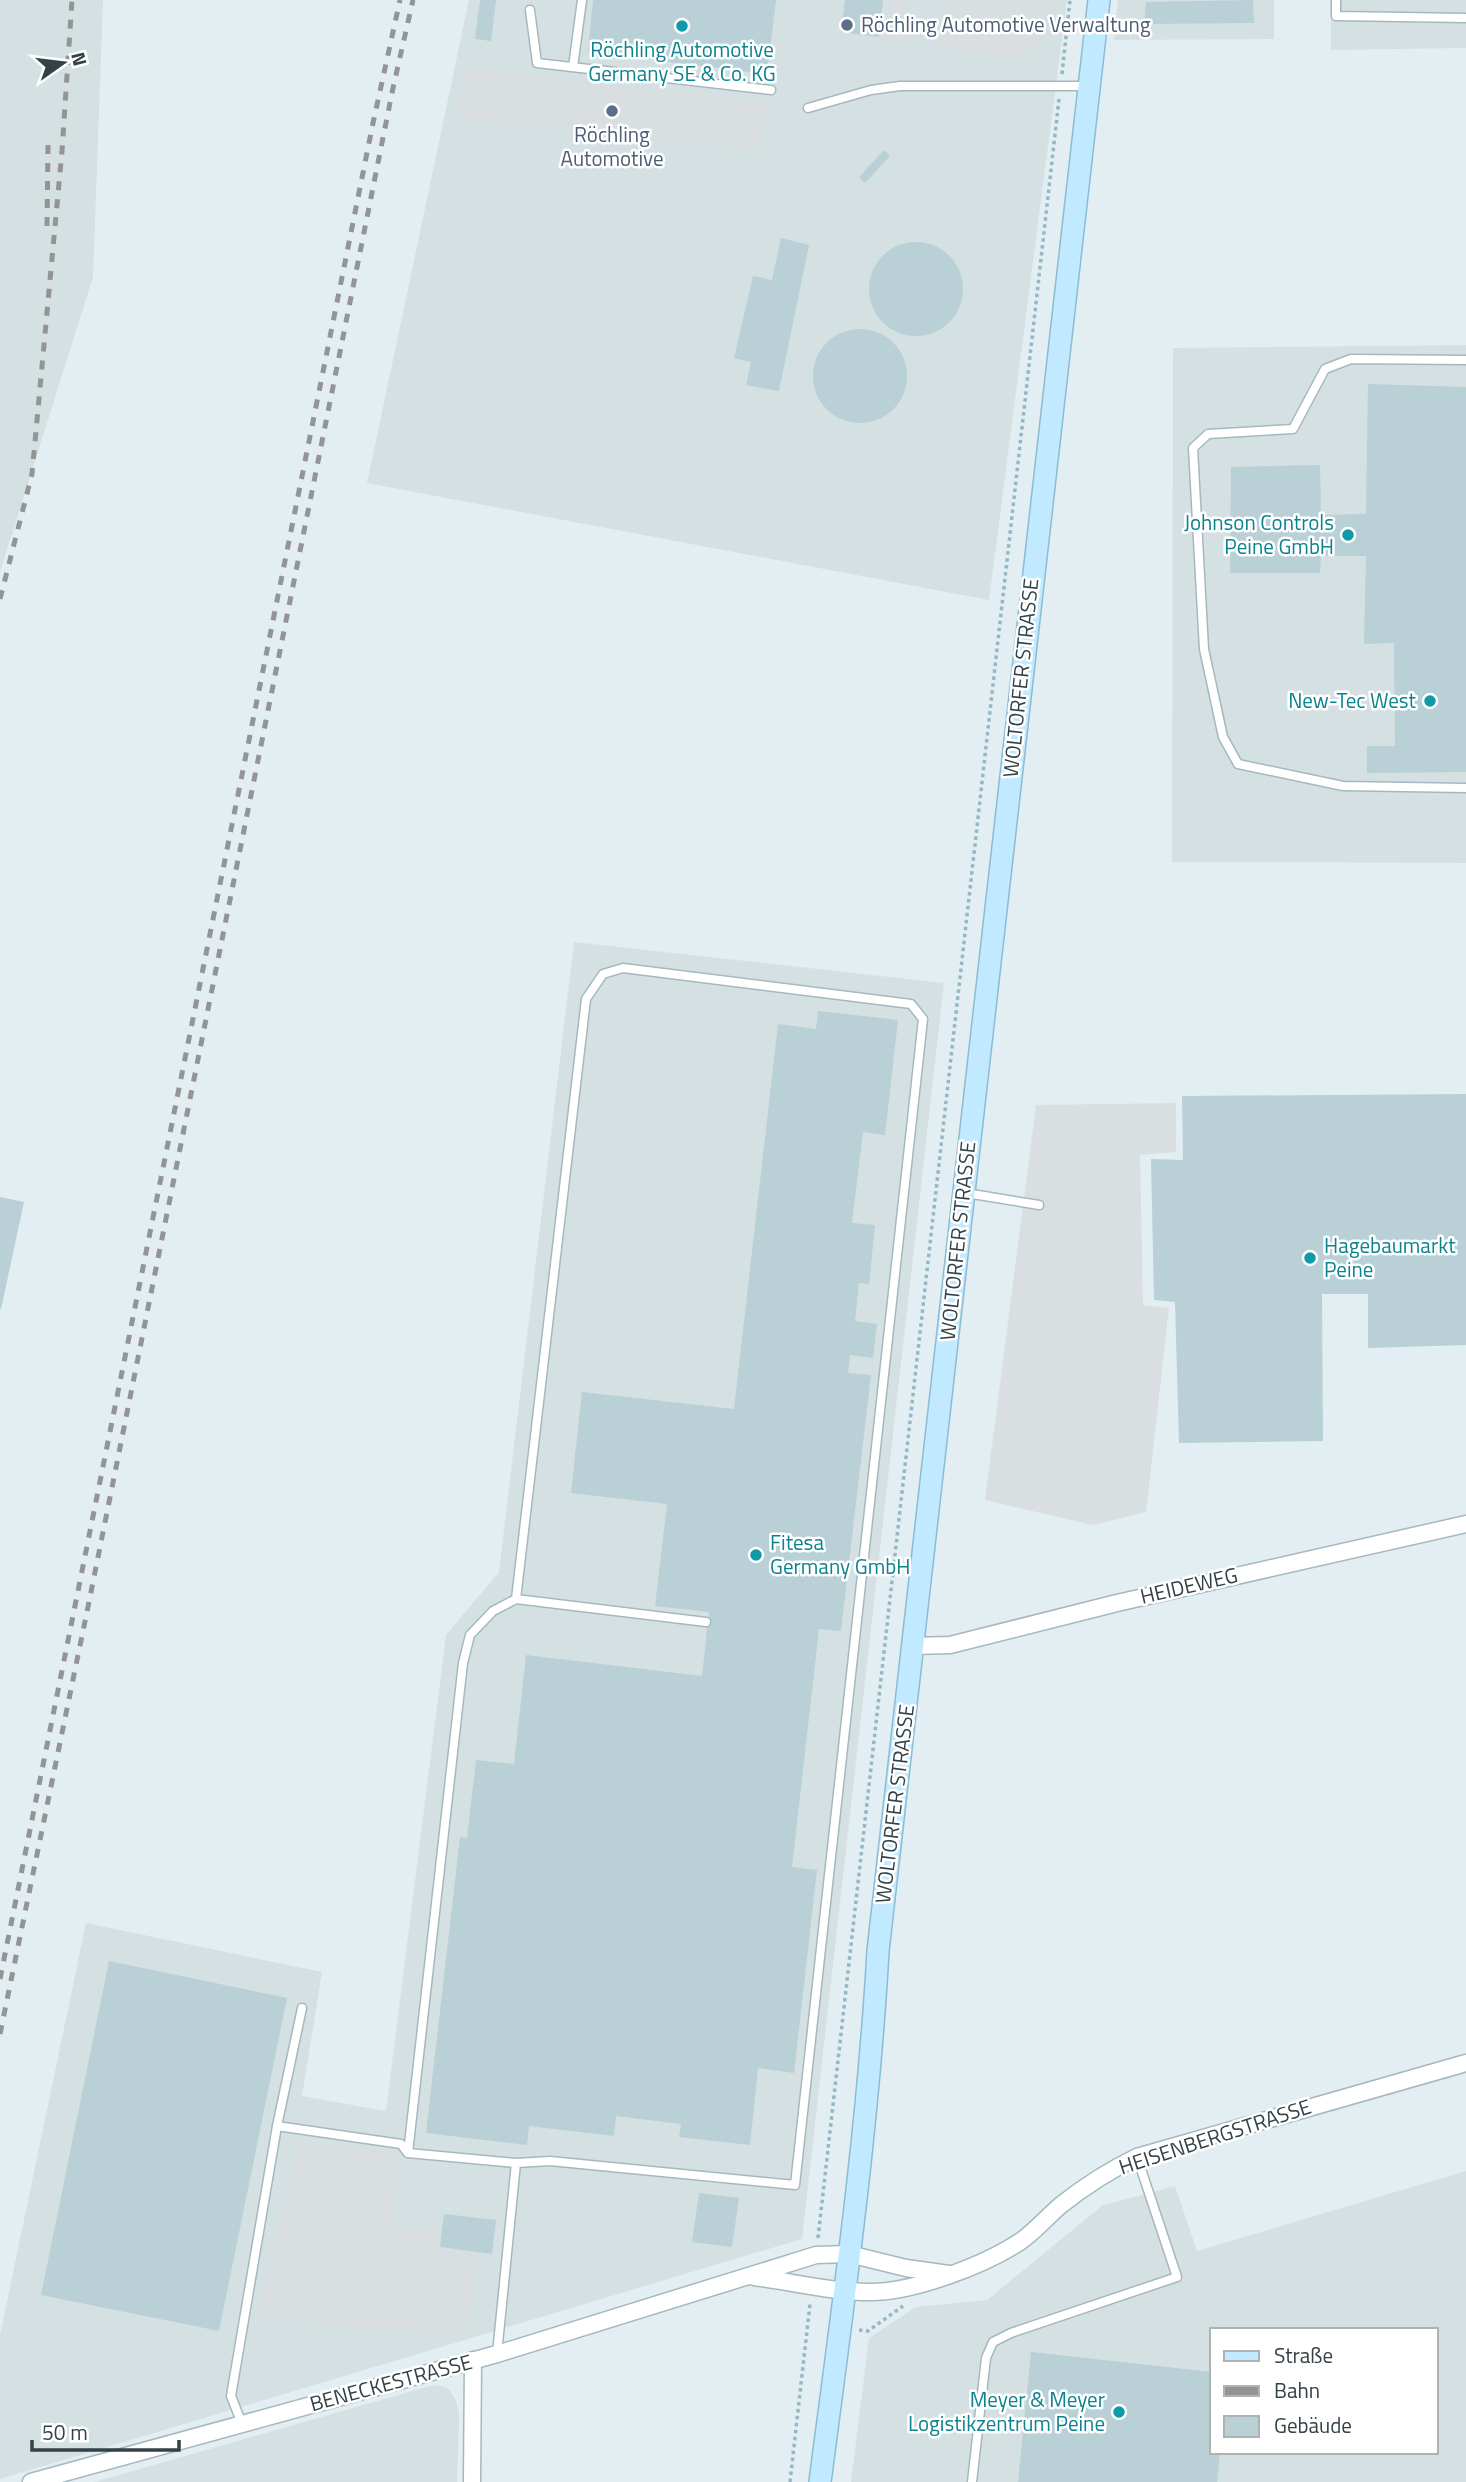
<svg xmlns="http://www.w3.org/2000/svg" width="1466" height="2482" font-family="'Titillium Web',sans-serif">
<rect width="100%" height="100%" fill="#e3eef3"/>
<g fill="#d5e0e2" fill-rule="evenodd">
<polygon points="0,0 103,0 93,277 0,572"/>
<polygon points="469,0 1067,0 989,600 367,483"/>
<polygon points="1118,0 1274,0 1274,39 1114,40"/>
<polygon points="1331,0 1466,0 1466,48 1331,50"/>
<polygon points="1466,345 1466,863 1172,862 1173,348"/>
<polygon points="574,942 944,983 802,2239 0,2479 0,2335 86,1923 322,1972 302,2096 386,2111 446,1635 499,1572"/>
<path d="M1466 2171V2482H851L869 2338 916 2307 987 2300 1103 2205 1175 2186 1197 2251ZM1212 2330H1436V2452H1212Z"/>
<polygon points="438,2385 449,2389 456,2400 459,2416 457,2482 94,2482 426,2387"/>
</g>
<g fill="#d9dfe0">
<polygon points="895,0 903,0 899,45 891,44"/>
<polygon points="944,0 1052,0 1048,37 1032,49 1029,59 938,49"/>
<polygon points="464,68 768,103 759,151 457,119"/>
<polygon points="1176,1103 1176,1152 1140,1155 1143,1305 1169,1308 1146,1512 1093,1525 985,1500 1036,1105"/>
<polygon points="298,2144 400,2152 392,2227 442,2232 440,2247 477,2252 466,2335 258,2319"/>
</g>
<g fill="#b8d0d6">
<polygon points="480,0 496,0 491,41 475,39"/>
<polygon points="593,0 776,0 767,74 588,52"/>
<polygon points="845,0 883,0 879,37 841,32"/>
<polygon points="1253,0 1254,23 1144,24 1146,2"/>
<polygon points="884,150 890,156 865,183 859,177"/>
<polygon points="781,238 809,245 779,391 746,385 751,362 734,358 753,276 772,280"/>
<circle cx="916" cy="289" r="47"/>
<circle cx="860" cy="376" r="47"/>
<polygon points="1368,384 1466,387 1466,772 1367,773 1367,746 1395,746 1394,643 1364,644 1366,556 1321,556 1320,573 1230,573 1231,467 1320,465 1321,515 1366,514"/>
<polygon points="818,1011 898,1020 885,1135 863,1132 852,1223 875,1225 869,1284 859,1283 855,1321 877,1324 873,1358 850,1355 848,1373 871,1375 841,1631 819,1629 792,1867 817,1870 794,2073 758,2068 750,2145 679,2137 681,2124 616,2116 614,2136 529,2126 527,2145 426,2133 460,1837 467,1838 476,1760 514,1764 526,1655 702,1676 709,1612 655,1606 667,1504 571,1493 582,1392 734,1409 778,1024 816,1029"/>
<polygon points="1466,1094 1466,1345 1368,1348 1368,1294 1322,1294 1323,1441 1179,1443 1175,1302 1154,1300 1151,1159 1183,1160 1182,1096"/>
<polygon points="0,1197 24,1202 1,1309 0,1309"/>
<polygon points="109,1961 287,1998 219,2331 41,2295"/>
<polygon points="699,2193 739,2198 732,2247 692,2242"/>
<polygon points="444,2214 496,2220 492,2254 440,2247"/>
<polygon points="1031,2352 1212,2372 1212,2452 1220,2452 1217,2482 1018,2482"/>
</g>
<g fill="none" stroke-linecap="round" stroke-linejoin="round">
<defs>
<g id="lane">
<polyline points="1336,0 1336,16 1466,18"/>
<polyline points="530,10 537,63 771,90"/>
<polyline points="573,67 582,0"/>
<polyline points="808,108 871,90 900,86 1088,86"/>
<polyline points="1466,360 1351,359 1325,369 1293,429 1208,434 1193,448 1204,649 1223,737 1238,764 1343,786 1466,788"/>
<polyline points="966,1193 1039,1205"/>
<polyline points="516,1599 706,1622"/>
<polyline points="277,2126 401,2144 408,2153"/>
<polyline points="497,2354 516,2163 550,2161 795,2185 923,1019 911,1004 623,968 603,974 586,999 516,1599 493,1611 470,1635 463,1663 408,2153 516,2163"/>
<polyline points="242,2424 231,2396 277,2126 302,2008"/>
<polyline points="972,2482 986,2358 993,2342 1011,2333 1177,2277 1137,2157"/>
</g>
<g id="street">
<polyline points="913,1646 950,1645 1117,1603 1466,1524"/>
<path d="M754 2277C793 2282 832 2292 871 2292 914 2292 985 2265 1021 2241 1035 2231 1047 2217 1061 2205 1085 2186 1110 2170 1137 2157L1466 2063"/>
<polyline points="31,2482 497,2354 816,2255 849,2254 906,2268 949,2274"/>
<polyline points="472,2482 473,2360"/>
</g>
<path id="secondary" d="M820 2482C843 2306 868 2129 878 1951L1099 0"/>
</defs>
<use href="#lane" stroke="#a5b8c0" stroke-width="11"/>
<use href="#street" stroke="#a5b8c0" stroke-width="19"/>
<use href="#secondary" stroke="#8bbcd5" stroke-width="24"/>
<g stroke="#94b7c3" stroke-width="3.5" stroke-dasharray="3.5 3.5" stroke-linecap="butt">
<polyline points="1062,74 1070,0"/>
<polyline points="818,2238 1059,99"/>
<polyline points="859,2330 868,2331 903,2306"/>
<polyline points="790,2482 810,2304"/>
</g>
<use href="#lane" stroke="#fff" stroke-width="8"/>
<use href="#street" stroke="#fff" stroke-width="16"/>
<use href="#secondary" stroke="#c1e9ff" stroke-width="21"/>
<g stroke="#949494" stroke-width="5" stroke-dasharray="9 9" stroke-linecap="butt">
<polyline points="47,226 48,144"/>
<polyline points="0,599 32,474 62,151 72,0"/>
<polyline points="0,1979 373,123 400,0"/>
<polyline points="0,2034 90,1597 393,88 413,0"/>
</g>
</g>
<g fill="#5c6f8a" stroke="#fff" stroke-width="2.5">
<circle cx="847" cy="25" r="7"/>
<circle cx="612" cy="111" r="7"/>
</g>
<g fill="#0f9aa8" stroke="#fff" stroke-width="2.5">
<circle cx="682" cy="26" r="7"/>
<circle cx="1348" cy="535" r="7"/>
<circle cx="1430" cy="701" r="7"/>
<circle cx="1310" cy="1258" r="7"/>
<circle cx="756" cy="1555" r="7"/>
<circle cx="1119" cy="2412" r="7"/>
</g>
<g text-anchor="middle" stroke-width="5" stroke-linejoin="round" paint-order="stroke">
<g font-size="21" fill="#4e5e75" stroke="#fff" text-anchor="start">
<text x="861" y="32">Röchling Automotive Verwaltung</text>
<text x="612" y="142" text-anchor="middle">Röchling<tspan x="612" dy="24">Automotive</tspan></text>
</g>
<g font-size="21" fill="#0d838f" stroke="#fff" text-anchor="end">
<text x="682" y="57" text-anchor="middle">Röchling Automotive<tspan x="682" dy="24">Germany SE &amp; Co. KG</tspan></text>
<text x="1334" y="530">Johnson Controls<tspan x="1334" dy="24">Peine GmbH</tspan></text>
<text x="1416" y="708">New-Tec West</text>
<text x="1324" y="1253" text-anchor="start">Hagebaumarkt<tspan x="1324" dy="24">Peine</tspan></text>
<text x="770" y="1550" text-anchor="start">Fitesa<tspan x="770" dy="24">Germany GmbH</tspan></text>
<text x="1105" y="2407">Meyer &amp; Meyer<tspan x="1105" dy="24">Logistikzentrum Peine</tspan></text>
</g>
<g font-size="21" fill="#334246" stroke="#fff">
<text transform="translate(1021 678) rotate(-84)" y="7">WOLTORFER STRASSE</text>
<text transform="translate(958 1241) rotate(-84)" y="7">WOLTORFER STRASSE</text>
<text transform="translate(1189 1586) rotate(-13)" y="7">HEIDEWEG</text>
<text transform="translate(895 1804) rotate(-83)" y="7">WOLTORFER STRASSE</text>
<text transform="translate(1215 2137) rotate(-18)" y="7">HEISENBERGSTRASSE</text>
<text transform="translate(391 2383) rotate(-15)" y="7">BENECKESTRASSE</text>
</g>
</g>
<rect x="1210" y="2328" width="228" height="126" fill="#ffffff" stroke="#adb3b5" stroke-width="2"/>
<rect x="1224" y="2351" width="35" height="10" fill="#c1e9ff" stroke="#adb3b5" stroke-width="2"/>
<text x="1274" y="2363" font-size="21" fill="#334246">Straße</text>
<rect x="1224" y="2386" width="35" height="10" fill="#949494" stroke="#adb3b5" stroke-width="2"/>
<text x="1274" y="2398" font-size="21" fill="#334246">Bahn</text>
<rect x="1224" y="2416" width="35" height="21" fill="#b8d0d6" stroke="#adb3b5" stroke-width="2"/>
<text x="1274" y="2433" font-size="21" fill="#334246">Gebäude</text>
<g transform="translate(63 63) rotate(76)" stroke="#ffffff" stroke-width="5" paint-order="stroke">
<path d="M0-5L12 26L0 18L-12 26Z" fill="#334246"/>
<text y="-10" font-size="19" font-weight="bold" text-anchor="middle" fill="#334246">N</text>
</g>
<path d="M32 2440v10h147v-10" fill="none" stroke="#334246" stroke-width="3.5"/>
<text x="42" y="2440" font-size="21" fill="#334246" stroke="#ffffff" stroke-width="5" paint-order="stroke">50 m</text>
</svg>
